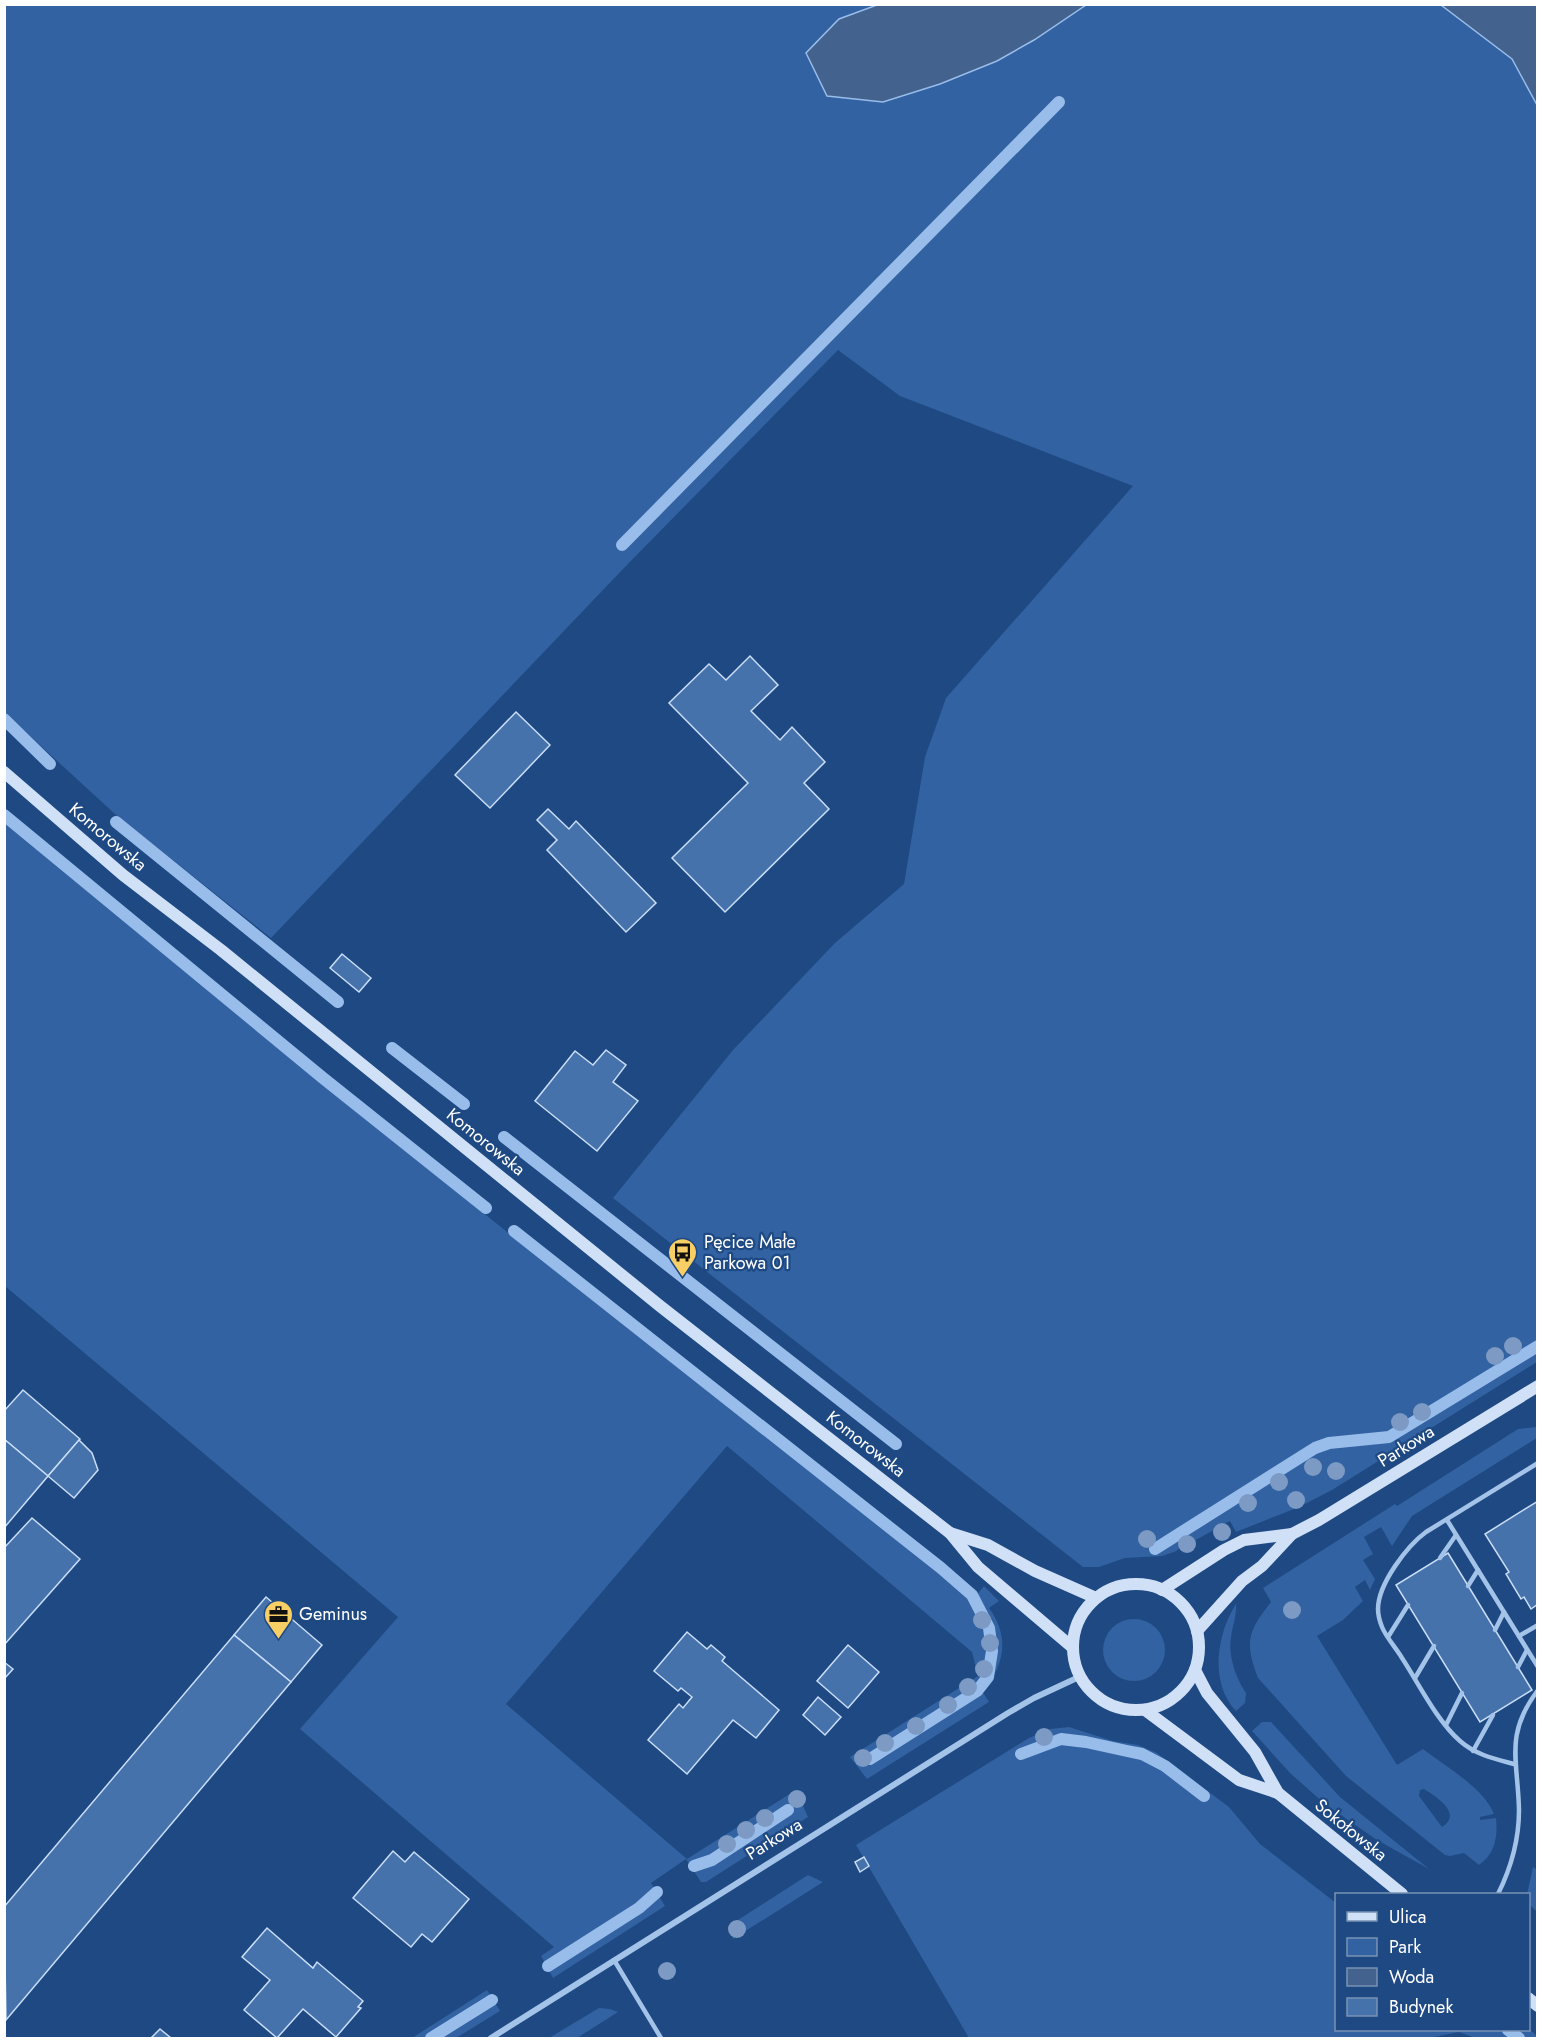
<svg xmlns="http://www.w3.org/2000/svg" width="1542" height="2043" font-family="Jost,sans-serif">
<rect width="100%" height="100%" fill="#1e4983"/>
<g fill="#3262a1" fill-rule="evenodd">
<polygon points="4,5 877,5 839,19 1034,40 1086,5 1441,5 1512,59 1538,105 1537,1362 1332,1490 1299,1507 1236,1532 1230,1521 1174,1552 1162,1556 1125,1558 1099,1567 1083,1567 613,1198 733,1050 835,943 904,884 925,757 946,698 1133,486 900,396 838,350 624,568 271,938 116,815 5,713"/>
<path d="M5 822C306 1073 612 1318 922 1559L969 1598 971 1602 984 1586 999 1601 989 1608C1010 1636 1005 1667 982 1691L989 1702 867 1779 850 1757 978 1676 972 1652 727 1446 506 1704 687 1859 796 1790 808 1817 706 1882H701L686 1859 651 1883 665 1906 553 1978 541 1956 554 1947 300 1729 398 1617 5 1286Z"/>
<path d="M1537 1427V1438L1412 1516 1392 1546 1381 1527 1364 1537 1373 1554 1363 1560 1375 1579 1370 1590 1365 1580 1355 1587 1363 1601 1343 1620 1317 1636 1397 1765 1423 1749C1445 1766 1484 1788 1494 1814L1480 1817V1820L1496 1818C1498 1837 1495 1854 1479 1865L1464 1853 1450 1856 1445 1855 1346 1776 1258 1678C1244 1642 1248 1631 1271 1602L1263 1588 1395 1504 1397 1506 1518 1429ZM1424 1789C1437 1797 1463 1814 1442 1827L1419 1796 1420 1790Z"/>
<path d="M1236 1604C1237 1616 1232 1626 1231 1638 1228 1656 1236 1678 1246 1693L1245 1703 1236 1711C1209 1683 1217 1633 1236 1604Z"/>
<circle cx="1134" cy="1650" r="31"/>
<polygon points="1262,1722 1271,1722 1340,1797 1429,1869 1377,1840 1325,1804 1290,1773 1252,1731"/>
<polygon points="1069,1727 1113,1741 1138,1745 1157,1753 1229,1807 1260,1844 1336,1903 1336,2030 1529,2029 1537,2036 1537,2038 1475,2038 1459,2032 1429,2038 969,2038 856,1845 1029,1738 1050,1729"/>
<polygon points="1533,1867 1537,1870 1537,1912 1529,1904 1528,1894 1527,1894"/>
<polygon points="808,1875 823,1882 733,1939 730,1925"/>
<polygon points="487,1990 500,2011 456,2038 412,2038"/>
<polygon points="599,2008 610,2009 618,2012 577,2038 549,2038"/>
</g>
<g fill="#43628d" stroke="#98bdeb" stroke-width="1.5">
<polygon points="877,5 877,4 1086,5 1034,40 997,61 940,84 883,102 827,96 806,53 839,19"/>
<polygon points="1441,5 1537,5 1537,105 1512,59"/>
</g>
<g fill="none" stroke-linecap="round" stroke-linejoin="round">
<g stroke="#98bdeb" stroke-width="12">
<polyline points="622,545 1059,102"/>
<polyline points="4,719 50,764"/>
<polyline points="4,815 323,1078 486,1208"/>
<polyline points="116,822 338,1002"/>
<polyline points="392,1048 464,1104"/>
<polyline points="504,1137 896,1444"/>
<polyline points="514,1231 941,1568 972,1595 989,1628 992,1651 988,1677 977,1691 870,1759"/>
<polyline points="1155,1549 1315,1448 1329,1443 1389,1437 1538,1346"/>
<polyline points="1021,1754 1061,1739 1086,1742 1127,1751 1142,1754 1165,1766 1204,1796"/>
<polyline points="694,1866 712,1860 788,1810"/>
<polyline points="548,1966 639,1908 657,1892"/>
<polyline points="1508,2030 1519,2038"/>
<polyline points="431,2038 492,2000"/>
</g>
</g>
<g fill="#4672ac" stroke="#c9ddf7" stroke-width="1.5">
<polygon points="750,656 778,685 751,711 780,740 792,727 825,762 804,783 829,809 725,912 672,858 748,783 669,703 709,664 726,680"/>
<polygon points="516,712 550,745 490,808 455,775"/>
<polygon points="548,809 569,829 576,821 656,903 626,932 547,850 557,840 537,820"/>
<polygon points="342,954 371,978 359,992 330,968"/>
<polygon points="606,1050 626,1065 613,1082 638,1101 597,1151 535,1101 575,1051 593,1065"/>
<polygon points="23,1390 80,1439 48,1476 4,1439 4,1411"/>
<polygon points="4,1439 48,1476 4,1528"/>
<polygon points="79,1440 92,1453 98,1470 74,1498 48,1476"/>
<polygon points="1538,1501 1538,1604 1531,1609 1524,1597 1521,1599 1506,1574 1509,1572 1485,1534"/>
<polygon points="32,1518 80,1559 4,1645 4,1548"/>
<polygon points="1448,1553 1532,1690 1480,1722 1396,1585"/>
<polygon points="266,1597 322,1645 291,1682 234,1635"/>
<polygon points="687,1632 707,1649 711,1645 725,1657 722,1661 779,1710 756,1738 733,1720 687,1774 648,1740 679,1704 683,1708 692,1697 681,1688 678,1691 654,1671"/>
<polygon points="234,1635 291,1682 6,2020 4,1907"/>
<polygon points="848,1645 879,1672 848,1708 817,1681"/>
<polygon points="4,1662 13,1669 4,1679"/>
<polygon points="818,1697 841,1717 825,1735 803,1715"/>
<polygon points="393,1851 405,1862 414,1852 469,1899 432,1942 422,1934 411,1947 353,1898"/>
<polygon points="864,1857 869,1866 860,1872 855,1862"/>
<polygon points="267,1928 313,1968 317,1962 363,2001 358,2007 361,2008 336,2037 303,2009 277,2038 244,2010 270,1980 242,1957"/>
<polygon points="160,2029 171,2038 151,2038"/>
</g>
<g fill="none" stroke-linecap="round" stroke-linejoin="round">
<g stroke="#a4c3e9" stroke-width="4.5">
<polyline points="1447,1520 1538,1667"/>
<polyline points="1440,1558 1456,1535"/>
<polyline points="1468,1586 1478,1570"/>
<polyline points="1495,1630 1504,1612"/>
<polyline points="1519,1636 1538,1625"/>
<polyline points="1388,1637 1408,1605"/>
<polyline points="1518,1667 1527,1650"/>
<polyline points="1415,1678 1434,1646"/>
<polyline points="1446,1725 1462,1693"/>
<polyline points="1473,1751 1493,1715"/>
<path d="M1514 1764C1495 1759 1476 1755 1460 1741 1437 1721 1419 1684 1402 1658 1396 1648 1386 1637 1382 1627 1380 1622 1378 1614 1378 1609 1378 1584 1407 1546 1426 1532L1538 1463"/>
<path d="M1498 1894C1511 1868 1519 1839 1519 1810 1518 1760 1504 1735 1538 1690"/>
<polyline points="614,1960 661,2038"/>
</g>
<polyline stroke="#a4c3e9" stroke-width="6" points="491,2038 1008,1713 1034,1698 1079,1677"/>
<g stroke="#d0e0f7" stroke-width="12">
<polyline points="4,772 123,875 221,950 660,1306 950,1533 978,1567 1072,1647"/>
<polyline points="950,1533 988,1545 1035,1571 1096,1598"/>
<circle cx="1136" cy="1647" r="63"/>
<polyline points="1162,1590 1224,1550 1244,1540 1292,1534"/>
<polyline points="1197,1631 1242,1581 1262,1566 1292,1534 1319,1520 1538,1386"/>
<polyline points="1195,1670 1207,1693 1255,1752 1278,1793 1402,1894"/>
<polyline points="1145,1710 1239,1780 1278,1793"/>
<polyline points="1528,1998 1538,2006"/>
</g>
</g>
<g fill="#7c9ac3">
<circle cx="1513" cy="1346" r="9"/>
<circle cx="1495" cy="1356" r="9"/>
<circle cx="1422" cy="1412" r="9"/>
<circle cx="1400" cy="1422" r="9"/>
<circle cx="1313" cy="1467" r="9"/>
<circle cx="1336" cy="1471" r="9"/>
<circle cx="1279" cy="1482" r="9"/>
<circle cx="1296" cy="1500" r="9"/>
<circle cx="1248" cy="1503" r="9"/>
<circle cx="1222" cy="1532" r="9"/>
<circle cx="1147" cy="1539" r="9"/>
<circle cx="1187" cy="1544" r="9"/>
<circle cx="1292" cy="1610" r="9"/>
<circle cx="982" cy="1620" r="9"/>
<circle cx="990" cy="1643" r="9"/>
<circle cx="984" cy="1669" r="9"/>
<circle cx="968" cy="1687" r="9"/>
<circle cx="948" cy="1705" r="9"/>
<circle cx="916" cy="1726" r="9"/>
<circle cx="1044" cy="1737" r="9"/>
<circle cx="885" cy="1743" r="9"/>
<circle cx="863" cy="1758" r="9"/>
<circle cx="797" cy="1799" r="9"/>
<circle cx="765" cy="1818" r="9"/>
<circle cx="746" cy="1830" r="9"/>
<circle cx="727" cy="1844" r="9"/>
<circle cx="737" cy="1929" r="9"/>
<circle cx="667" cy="1971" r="9"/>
</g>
<defs>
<symbol id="bus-pin" viewBox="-11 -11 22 30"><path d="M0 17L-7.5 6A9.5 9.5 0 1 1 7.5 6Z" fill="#f8cf64" stroke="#1e4983"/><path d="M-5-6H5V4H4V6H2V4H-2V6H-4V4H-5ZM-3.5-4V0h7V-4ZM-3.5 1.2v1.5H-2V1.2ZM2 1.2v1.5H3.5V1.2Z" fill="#111"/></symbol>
<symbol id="office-pin" viewBox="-11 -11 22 30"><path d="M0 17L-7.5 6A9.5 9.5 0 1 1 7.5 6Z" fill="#f8cf64" stroke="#1e4983"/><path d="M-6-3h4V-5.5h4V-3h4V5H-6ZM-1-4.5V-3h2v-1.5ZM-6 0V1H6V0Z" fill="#111"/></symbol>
</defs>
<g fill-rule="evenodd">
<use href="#bus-pin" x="666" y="1236" width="33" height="45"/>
<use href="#office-pin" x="262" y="1598" width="33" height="45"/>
</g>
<g text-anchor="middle" stroke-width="4.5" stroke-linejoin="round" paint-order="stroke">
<g font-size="18" fill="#fff" stroke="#1e4983">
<text transform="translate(108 837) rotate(40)" y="6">Komorowska</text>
<text transform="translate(486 1142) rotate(39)" y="6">Komorowska</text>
<text transform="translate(866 1444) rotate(38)" y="6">Komorowska</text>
<text transform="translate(1406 1446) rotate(-32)" y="6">Parkowa</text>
<text transform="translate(1351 1830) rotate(39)" y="6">Sokołowska</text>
<text transform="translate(774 1839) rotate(-32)" y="6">Parkowa</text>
</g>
<g font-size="18" fill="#fff" stroke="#1e4983" text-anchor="start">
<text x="704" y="1248">Pęcice Małe<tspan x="704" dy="21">Parkowa 01</tspan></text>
<text x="299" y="1620">Geminus</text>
</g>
</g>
<rect width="1542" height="2043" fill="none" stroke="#ffffff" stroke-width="12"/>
<rect x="1335" y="1893" width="195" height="138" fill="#1e4983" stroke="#7892b5" stroke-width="1.5"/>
<rect x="1347" y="1912" width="30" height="9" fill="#d0e0f7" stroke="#7892b5" stroke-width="1.5"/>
<text x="1389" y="1923" font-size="18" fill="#ffffff">Ulica</text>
<rect x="1347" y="1938" width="30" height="18" fill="#3262a1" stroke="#7892b5" stroke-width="1.5"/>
<text x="1389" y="1953" font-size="18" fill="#ffffff">Park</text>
<rect x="1347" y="1968" width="30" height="18" fill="#43628d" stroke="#7892b5" stroke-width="1.5"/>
<text x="1389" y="1983" font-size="18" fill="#ffffff">Woda</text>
<rect x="1347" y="1998" width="30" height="18" fill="#4672ac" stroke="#7892b5" stroke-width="1.5"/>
<text x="1389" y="2013" font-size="18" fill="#ffffff">Budynek</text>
</svg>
